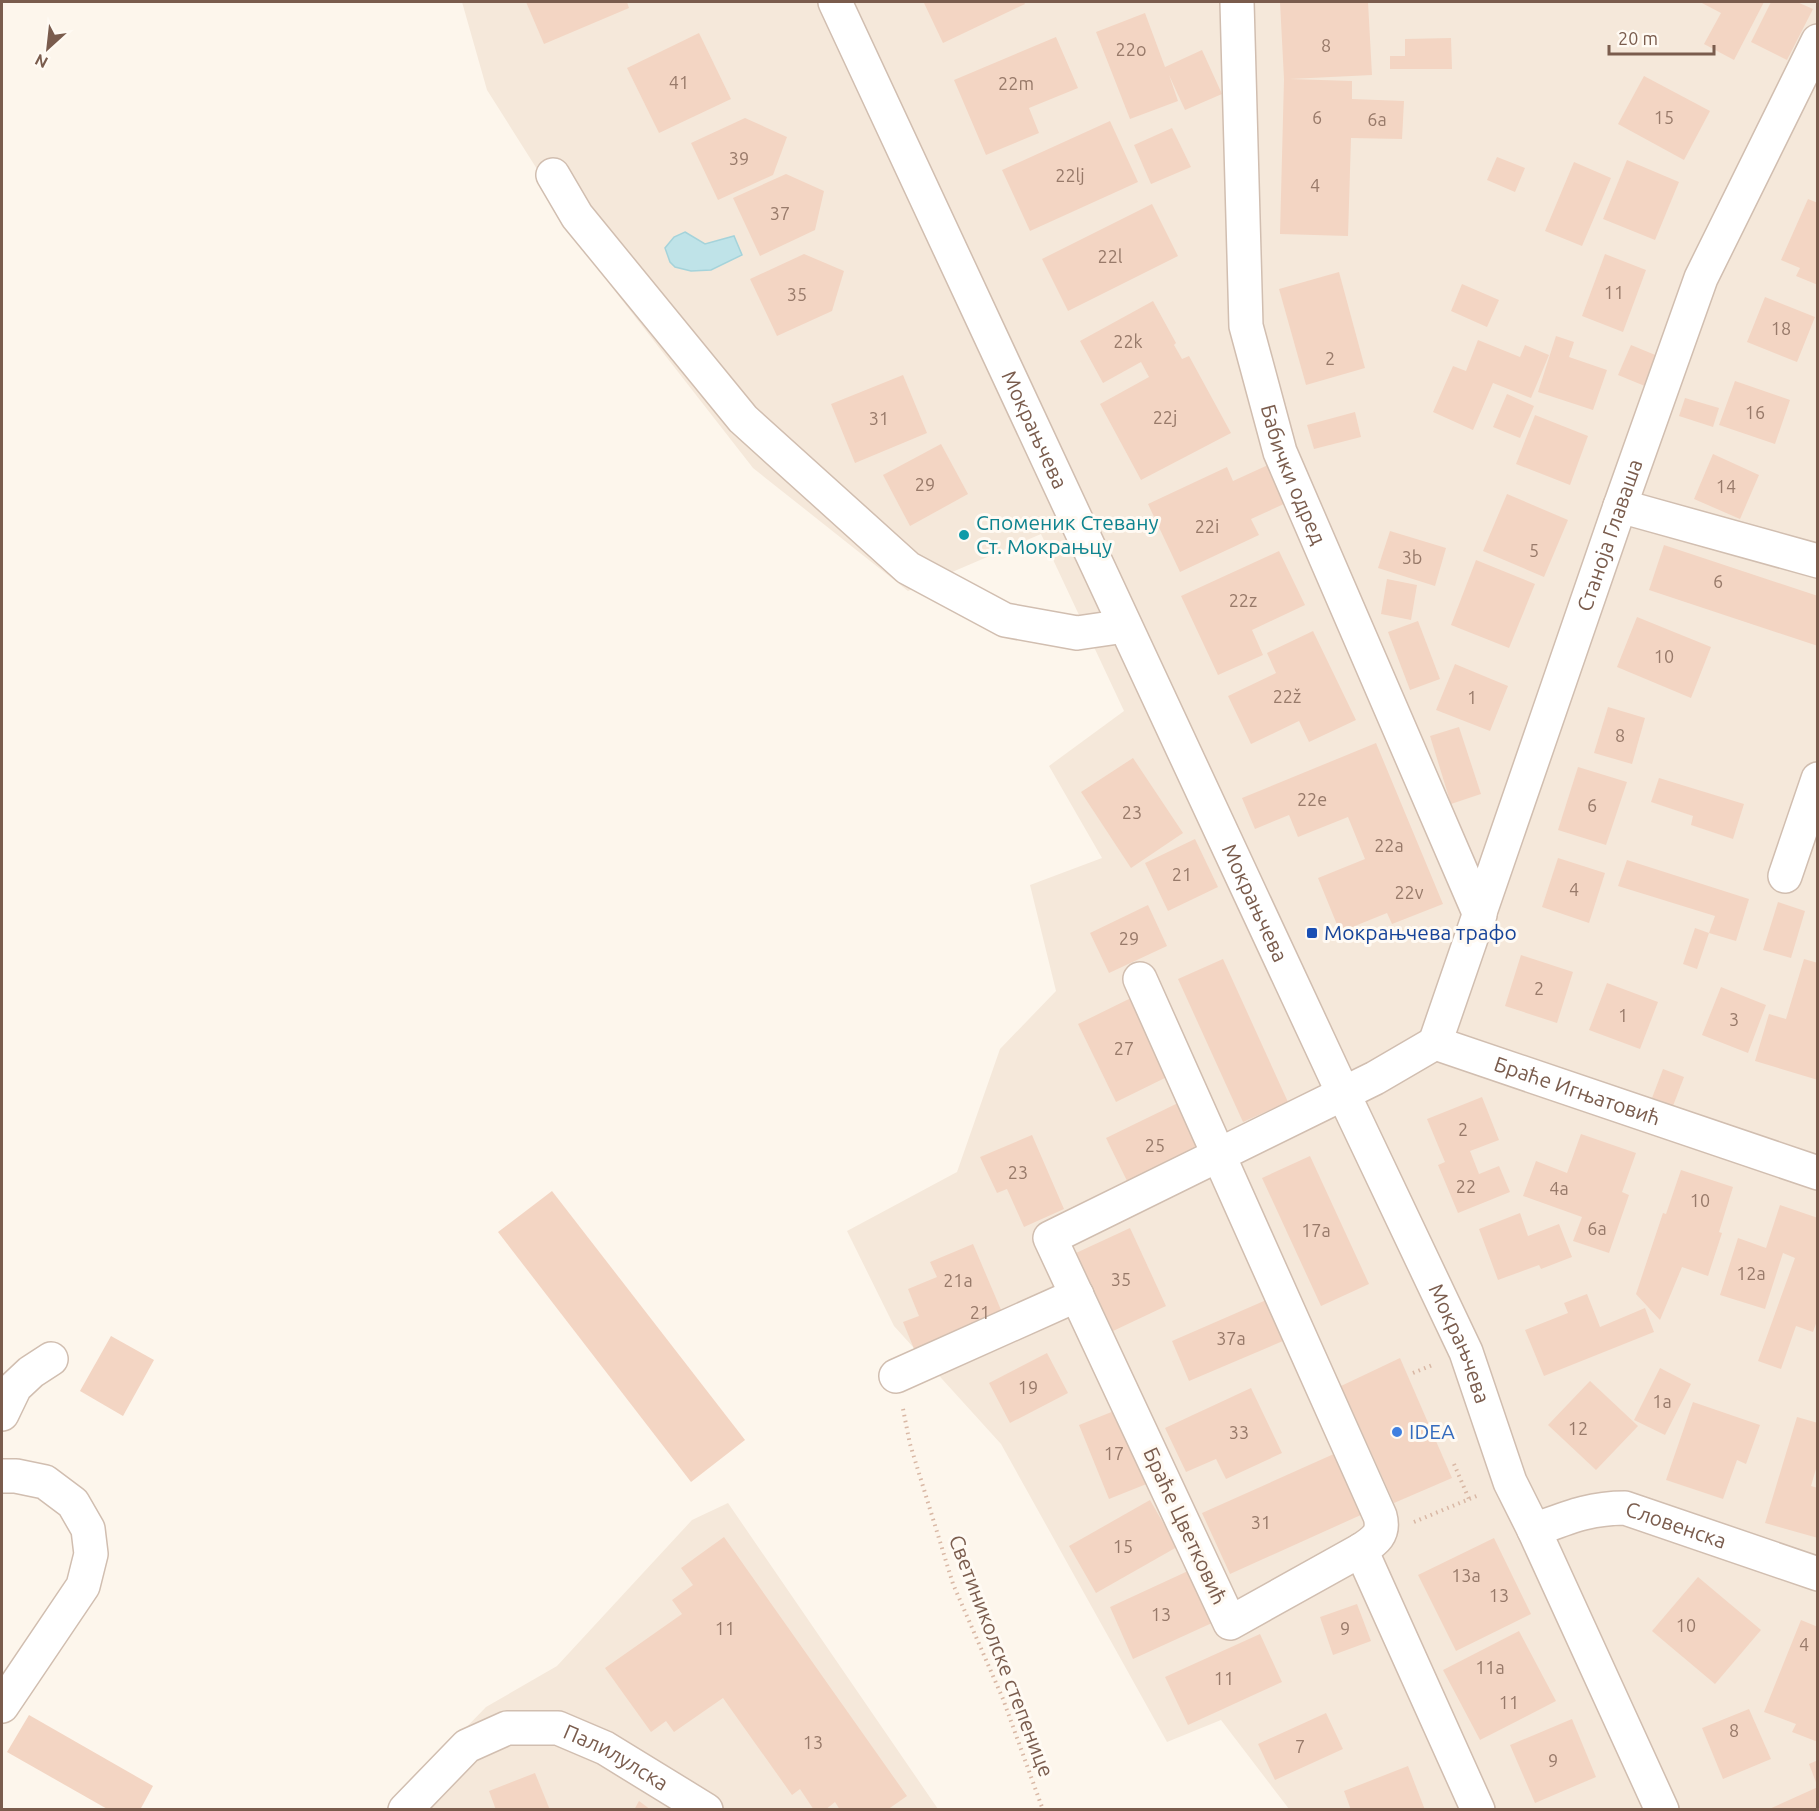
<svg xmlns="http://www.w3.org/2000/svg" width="1819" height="1811" font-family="Ubuntu,sans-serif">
<rect width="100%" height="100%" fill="#fdf6ec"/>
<g fill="#f5e8da">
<polygon points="462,2 1817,2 1817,1809 1289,1809 1221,1720 1167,1742 1001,1444 894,1326 847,1231 957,1172 1000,1049 1056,991 1030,885 1102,858 1049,766 1124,711 1041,534 908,591 753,468 611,286 487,90"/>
<polygon points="728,1503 938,1809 386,1810 486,1707 557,1666 692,1520"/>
</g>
<polygon fill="#bfe3e8" stroke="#a5d3da" stroke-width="1.5" points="685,232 705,244 734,236 742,255 711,270 691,271 675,267 670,262 665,248 674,237"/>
<g fill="#f3d5c3">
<polygon points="526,2 627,2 629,8 544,44"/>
<polygon points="927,2 1024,2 1025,4 943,43 924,3"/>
<polygon points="1280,2 1368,2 1372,75 1290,79 1352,81 1352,99 1404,101 1402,139 1351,138 1348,236 1280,234 1284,79"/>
<polygon points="1700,2 1764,2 1734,60 1704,44 1721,13"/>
<polygon points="1771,2 1797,2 1813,9 1787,60 1751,42"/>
<polygon points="1145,13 1165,67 1202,50 1222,94 1185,110 1169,75 1178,101 1130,119 1096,32"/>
<polygon points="699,33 731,99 659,133 627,68"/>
<polygon points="1056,37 1078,88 1029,108 1039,133 986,155 954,80"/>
<polygon points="1451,38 1452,69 1390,69 1390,56 1405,56 1405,39"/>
<polygon points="1644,76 1710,111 1684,160 1618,124"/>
<polygon points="745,118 787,137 773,175 718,200 691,143"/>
<polygon points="1110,121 1138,182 1030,231 1002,170"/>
<polygon points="1172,128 1191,167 1151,184 1134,145"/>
<polygon points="1497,157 1525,168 1515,192 1487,180"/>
<polygon points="1627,160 1679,182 1655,240 1603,219"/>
<polygon points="1574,162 1611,178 1582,246 1545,231"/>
<polygon points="786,174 824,191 815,230 760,256 733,198"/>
<polygon points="1808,199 1818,203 1818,285 1796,276 1800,268 1781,260"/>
<polygon points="1152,204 1178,256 1068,311 1042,259"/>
<polygon points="804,254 844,271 832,311 777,336 750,279"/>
<polygon points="1605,254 1646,270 1623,332 1582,316"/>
<polygon points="1339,272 1365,368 1306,385 1279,289"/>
<polygon points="1462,284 1499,300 1487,327 1451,311"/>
<polygon points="1765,297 1815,317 1797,362 1747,342"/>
<polygon points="1153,301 1176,343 1174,345 1182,359 1189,356 1231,433 1141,480 1100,404 1149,377 1141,362 1103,383 1080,341"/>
<polygon points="1556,336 1574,342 1569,357 1607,370 1593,410 1538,392"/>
<polygon points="1478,340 1520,357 1525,345 1549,355 1531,398 1493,383 1473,430 1433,412 1453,366 1466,371"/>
<polygon points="1631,345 1665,359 1652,389 1618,375"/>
<polygon points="903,375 927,433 855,463 831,404"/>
<polygon points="1735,381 1790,400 1775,444 1719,425"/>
<polygon points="1507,394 1534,406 1520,438 1493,427"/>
<polygon points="1685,398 1719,408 1713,427 1679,416"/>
<polygon points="1355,412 1361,437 1314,449 1307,425"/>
<polygon points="1535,415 1588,436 1570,485 1516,464"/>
<polygon points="941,444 968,494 910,526 883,475"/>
<polygon points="1713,454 1759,475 1740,519 1694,499"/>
<polygon points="1268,465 1286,503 1251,519 1259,535 1180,572 1148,504 1227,467 1233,481"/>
<polygon points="1507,494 1568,520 1544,577 1483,551"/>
<polygon points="1390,531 1446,548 1435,586 1378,568"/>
<polygon points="1664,545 1818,596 1818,646 1649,590"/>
<polygon points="1279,551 1305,605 1252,630 1263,655 1218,675 1181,596"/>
<polygon points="1476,560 1535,584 1509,648 1451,625"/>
<polygon points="1387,579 1417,585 1411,620 1381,614"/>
<polygon points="1637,617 1711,647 1691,698 1617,667"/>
<polygon points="1418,621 1440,679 1410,690 1388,632"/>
<polygon points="1313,631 1356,720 1309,742 1299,721 1251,744 1228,696 1276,673 1267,653"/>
<polygon points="1455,664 1508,686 1490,731 1436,710"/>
<polygon points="1608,707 1645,718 1632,764 1594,753"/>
<polygon points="1459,727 1481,794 1451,804 1430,736"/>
<polygon points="1376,743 1443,904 1392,924 1387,913 1340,932 1318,878 1365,859 1348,817 1298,837 1289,815 1255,829 1242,798"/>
<polygon points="1133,758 1183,833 1131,868 1081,792"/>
<polygon points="1578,767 1627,782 1606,845 1558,830"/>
<polygon points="1659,778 1744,804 1733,839 1691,825 1693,816 1651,802"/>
<polygon points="1195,839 1218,887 1168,911 1145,863"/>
<polygon points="1558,858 1605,873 1589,923 1542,907"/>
<polygon points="1627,860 1749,899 1736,941 1709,933 1715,916 1618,886"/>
<polygon points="1778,902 1805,911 1791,958 1763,950"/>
<polygon points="1148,905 1167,946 1109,973 1090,933"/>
<polygon points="1695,928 1709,933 1697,969 1683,964"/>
<polygon points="1521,955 1573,972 1557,1023 1505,1006"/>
<polygon points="1223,959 1288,1102 1243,1122 1178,979"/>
<polygon points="1804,959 1818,963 1818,1080 1755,1061 1769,1014 1786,1019"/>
<polygon points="1607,983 1658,1002 1640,1049 1589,1030"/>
<polygon points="1721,987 1766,1005 1748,1053 1702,1035"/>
<polygon points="1133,997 1171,1075 1116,1102 1078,1024"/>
<polygon points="1663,1069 1684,1077 1673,1106 1652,1098"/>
<polygon points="1482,1097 1499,1140 1470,1151 1479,1174 1499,1166 1510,1192 1458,1213 1438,1165 1445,1162 1427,1119"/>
<polygon points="1178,1103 1203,1153 1131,1189 1106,1138"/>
<polygon points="1581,1134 1636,1153 1622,1192 1629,1195 1609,1253 1573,1241 1582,1217 1523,1196 1536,1161 1567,1173"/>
<polygon points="1032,1135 1064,1209 1024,1227 1007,1189 997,1193 980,1157"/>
<polygon points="1310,1156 1369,1284 1321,1306 1262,1178"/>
<polygon points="1681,1170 1733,1187 1719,1232 1722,1233 1708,1276 1682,1267 1660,1320 1636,1294 1663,1213 1666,1214"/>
<polygon points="552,1191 745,1440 691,1482 498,1232"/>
<polygon points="1780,1205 1818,1218 1818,1318 1813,1332 1796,1326 1781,1369 1758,1361 1795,1258 1783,1253 1765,1309 1720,1295 1738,1238 1766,1248"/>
<polygon points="1520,1213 1528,1236 1559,1224 1572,1257 1541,1269 1539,1265 1498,1280 1479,1229"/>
<polygon points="1130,1228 1166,1306 1113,1331 1076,1253"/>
<polygon points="973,1244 1007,1324 919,1361 903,1322 919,1316 908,1289 937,1277 930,1262"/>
<polygon points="1587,1294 1600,1327 1645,1308 1654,1332 1544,1376 1525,1330 1568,1313 1564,1303"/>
<polygon points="1273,1297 1290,1338 1189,1381 1172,1341"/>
<polygon points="111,1336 154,1360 123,1416 80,1391"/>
<polygon points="1047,1353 1068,1393 1010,1423 989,1383"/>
<polygon points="1400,1358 1452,1478 1394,1503 1341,1386"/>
<polygon points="1660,1368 1691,1384 1665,1435 1634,1420"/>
<polygon points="1590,1381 1638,1426 1596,1470 1548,1425"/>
<polygon points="1251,1388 1282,1453 1226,1479 1216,1459 1186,1472 1165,1428"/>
<polygon points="1693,1402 1760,1425 1746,1464 1737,1460 1723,1499 1666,1480"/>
<polygon points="1119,1409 1149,1483 1109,1499 1079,1425"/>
<polygon points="1797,1417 1818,1423 1818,1462 1811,1486 1818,1488 1818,1538 1765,1523"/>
<polygon points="1336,1453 1363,1514 1230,1574 1202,1513"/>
<polygon points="1150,1500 1177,1547 1096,1593 1069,1546"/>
<polygon points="724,1537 907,1796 887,1810 840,1810 835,1802 825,1810 814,1810 800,1789 792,1795 723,1698 674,1732 666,1721 651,1732 605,1668 682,1614 672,1600 693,1585 681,1568"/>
<polygon points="1494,1538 1531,1614 1456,1651 1418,1575"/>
<polygon points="1188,1571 1212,1623 1133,1659 1110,1607"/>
<polygon points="1698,1577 1761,1630 1715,1684 1652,1631"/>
<polygon points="1357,1604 1371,1641 1333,1655 1320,1617"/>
<polygon points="1801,1620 1818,1627 1818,1742 1792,1732 1796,1724 1764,1712"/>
<polygon points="1519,1631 1556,1701 1480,1740 1443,1670"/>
<polygon points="1260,1634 1282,1682 1188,1725 1165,1677"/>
<polygon points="1749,1709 1771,1759 1723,1779 1702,1728"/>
<polygon points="1326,1713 1343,1749 1275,1780 1258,1744"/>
<polygon points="29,1715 153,1786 140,1810 109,1810 7,1752"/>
<polygon points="1572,1719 1596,1777 1535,1803 1510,1745"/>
<polygon points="1818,1760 1818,1785 1817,1785 1809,1764"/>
<polygon points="1408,1766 1425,1810 1351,1810 1344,1791"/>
<polygon points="535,1773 550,1810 496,1810 489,1791"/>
<polygon points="1818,1787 1818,1810 1767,1810"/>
<polygon points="639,1801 651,1810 634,1810"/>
</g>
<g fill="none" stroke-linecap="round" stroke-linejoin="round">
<defs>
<g id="minor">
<path id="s1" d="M835 2 1343 1093 1466 1352 1510 1482 1534 1530 1662 1810"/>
<path id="s2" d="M1237 2 1246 326 1280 452 1480 915"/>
<polyline points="553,175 577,216 743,419 908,568 1005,620 1077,633 1125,626"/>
<polyline points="1620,506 1818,561"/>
<polyline points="1785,876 1818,779"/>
<path d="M1140 979 1380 1516C1385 1534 1375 1541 1361 1550"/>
<path id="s3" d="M1435 1043 1620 506 1701 278 1818 41"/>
<polyline points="896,1376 1077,1295"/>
<polyline points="2,1414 15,1387 31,1372 51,1359"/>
<polyline points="2,1476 16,1476 45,1482 73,1503 88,1529 91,1554 83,1586 2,1706"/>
<path id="s4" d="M1534 1530C1567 1518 1589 1508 1625 1508L1818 1574"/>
<path id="s5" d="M405 1810 467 1746 507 1728H558L605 1748 706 1810"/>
<path id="s6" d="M1478 1810 1361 1550 1230 1623 1050 1238 1375 1078 1435 1043 1818 1173"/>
</g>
</defs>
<use href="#minor" stroke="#d1beb0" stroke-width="36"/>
<g stroke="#d9b8a5" stroke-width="4" stroke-dasharray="1.5 4.5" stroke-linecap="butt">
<polyline points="1413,1373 1435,1364"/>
<polyline points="903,1409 910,1444 953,1584 1003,1699 1043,1810"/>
<polyline points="1454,1464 1469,1499"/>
<polyline points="1414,1522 1479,1495"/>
</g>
<use href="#minor" stroke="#fff" stroke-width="33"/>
</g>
<circle fill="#0f9aa8" stroke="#fffaf3" stroke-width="2" cx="964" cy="535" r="6"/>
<rect fill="#1a4fb4" stroke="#fffaf3" stroke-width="2" x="1306" y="927" width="12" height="12" rx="3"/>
<circle fill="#3f7fe0" stroke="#fffaf3" stroke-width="2" cx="1397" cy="1432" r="6"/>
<g text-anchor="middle" stroke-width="6" stroke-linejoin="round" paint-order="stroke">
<g font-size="18" fill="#987a6a">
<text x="1326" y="52">8</text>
<text x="1131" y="56">22o</text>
<text x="679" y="89">41</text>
<text x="1016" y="90">22m</text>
<text x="1317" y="124">6</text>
<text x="1664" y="124">15</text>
<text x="1377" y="126">6a</text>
<text x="739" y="165">39</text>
<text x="1070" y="182">22lj</text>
<text x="1315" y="192">4</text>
<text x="780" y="220">37</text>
<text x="1110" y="263">22l</text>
<text x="1614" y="299">11</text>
<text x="797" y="301">35</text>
<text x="1781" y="335">18</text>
<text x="1128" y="348">22k</text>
<text x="1330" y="365">2</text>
<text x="1755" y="419">16</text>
<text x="1165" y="424">22j</text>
<text x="879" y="425">31</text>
<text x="925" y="491">29</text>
<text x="1726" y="493">14</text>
<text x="1207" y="533">22i</text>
<text x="1534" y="557">5</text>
<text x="1412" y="564">3b</text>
<text x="1718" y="588">6</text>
<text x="1243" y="607">22z</text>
<text x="1664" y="663">10</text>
<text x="1287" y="703">22ž</text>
<text x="1472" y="704">1</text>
<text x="1620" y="742">8</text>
<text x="1312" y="806">22e</text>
<text x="1592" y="812">6</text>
<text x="1132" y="819">23</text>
<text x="1389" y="852">22a</text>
<text x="1182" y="881">21</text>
<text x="1574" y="896">4</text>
<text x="1409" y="899">22v</text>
<text x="1129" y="945">29</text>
<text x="1539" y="995">2</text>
<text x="1623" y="1022">1</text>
<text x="1734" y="1026">3</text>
<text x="1124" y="1055">27</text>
<text x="1463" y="1136">2</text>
<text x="1155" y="1152">25</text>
<text x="1018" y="1179">23</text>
<text x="1466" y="1193">22</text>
<text x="1559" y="1195">4a</text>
<text x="1700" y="1207">10</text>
<text x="1597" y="1235">6a</text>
<text x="1316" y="1237">17a</text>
<text x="1751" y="1280">12a</text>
<text x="1121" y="1286">35</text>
<text x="958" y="1287">21a</text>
<text x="980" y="1319">21</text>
<text x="1231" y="1345">37a</text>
<text x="1028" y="1394">19</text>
<text x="1662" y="1408">1a</text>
<text x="1578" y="1435">12</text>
<text x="1239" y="1439">33</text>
<text x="1114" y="1460">17</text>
<text x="1261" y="1529">31</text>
<text x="1123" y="1553">15</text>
<text x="1466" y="1582">13a</text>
<text x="1499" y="1602">13</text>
<text x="1161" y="1621">13</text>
<text x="1686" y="1632">10</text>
<text x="725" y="1635">11</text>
<text x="1345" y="1635">9</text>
<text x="1804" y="1651">4</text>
<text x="1490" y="1674">11a</text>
<text x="1224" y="1685">11</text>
<text x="1509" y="1709">11</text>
<text x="1734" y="1737">8</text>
<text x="813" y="1749">13</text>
<text x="1300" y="1753">7</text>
<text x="1553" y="1767">9</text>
</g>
<g font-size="21" fill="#7a5c4d" stroke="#fffaf3">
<text dy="7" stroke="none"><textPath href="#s1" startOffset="472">Мокрањчева</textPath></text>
<text dy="7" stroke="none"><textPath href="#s2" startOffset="480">Бабички одред</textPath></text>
<text dy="7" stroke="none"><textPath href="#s3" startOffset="537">Станоја Главаша</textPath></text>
<text dy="7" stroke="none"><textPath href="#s1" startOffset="994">Мокрањчева</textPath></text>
<text dy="7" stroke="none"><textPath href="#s6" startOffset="1442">Браће Игњатовић</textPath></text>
<text dy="7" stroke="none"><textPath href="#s1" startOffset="1480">Мокрањчева</textPath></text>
<text transform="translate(1185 1526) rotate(65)" y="7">Браће Цветковић</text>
<text dy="7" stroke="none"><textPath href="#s4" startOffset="148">Словенска</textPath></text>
<text transform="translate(1001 1656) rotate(69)" y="7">Светиниколске степенице</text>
<text dy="7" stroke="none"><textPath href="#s5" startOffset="249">Палилулска</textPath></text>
</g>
<g font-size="21" fill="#0d838f" stroke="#fffaf3" text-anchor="start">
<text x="976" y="530">Споменик Стевану<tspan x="976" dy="24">Ст. Мокрањцу</tspan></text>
</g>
<g font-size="21" fill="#164399" stroke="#fffaf3" text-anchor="start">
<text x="1324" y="940">Мокрањчева трафо</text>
</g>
<g font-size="21" fill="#366cbe" stroke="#fffaf3" text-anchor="start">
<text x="1409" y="1439">IDEA</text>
</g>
</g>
<rect width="1819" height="1811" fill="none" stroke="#7a5c4d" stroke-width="6"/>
<g transform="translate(48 48) rotate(207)" stroke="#fffaf3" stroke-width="4.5" paint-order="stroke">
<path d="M0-4.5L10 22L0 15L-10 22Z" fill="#7a5c4d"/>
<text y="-9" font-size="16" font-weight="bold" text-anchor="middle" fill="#7a5c4d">N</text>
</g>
<path d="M1609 45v9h105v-9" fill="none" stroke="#7a5c4d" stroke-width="3"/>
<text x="1618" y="45" font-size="18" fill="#7a5c4d" stroke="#fffaf3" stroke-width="4.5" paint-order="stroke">20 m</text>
</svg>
